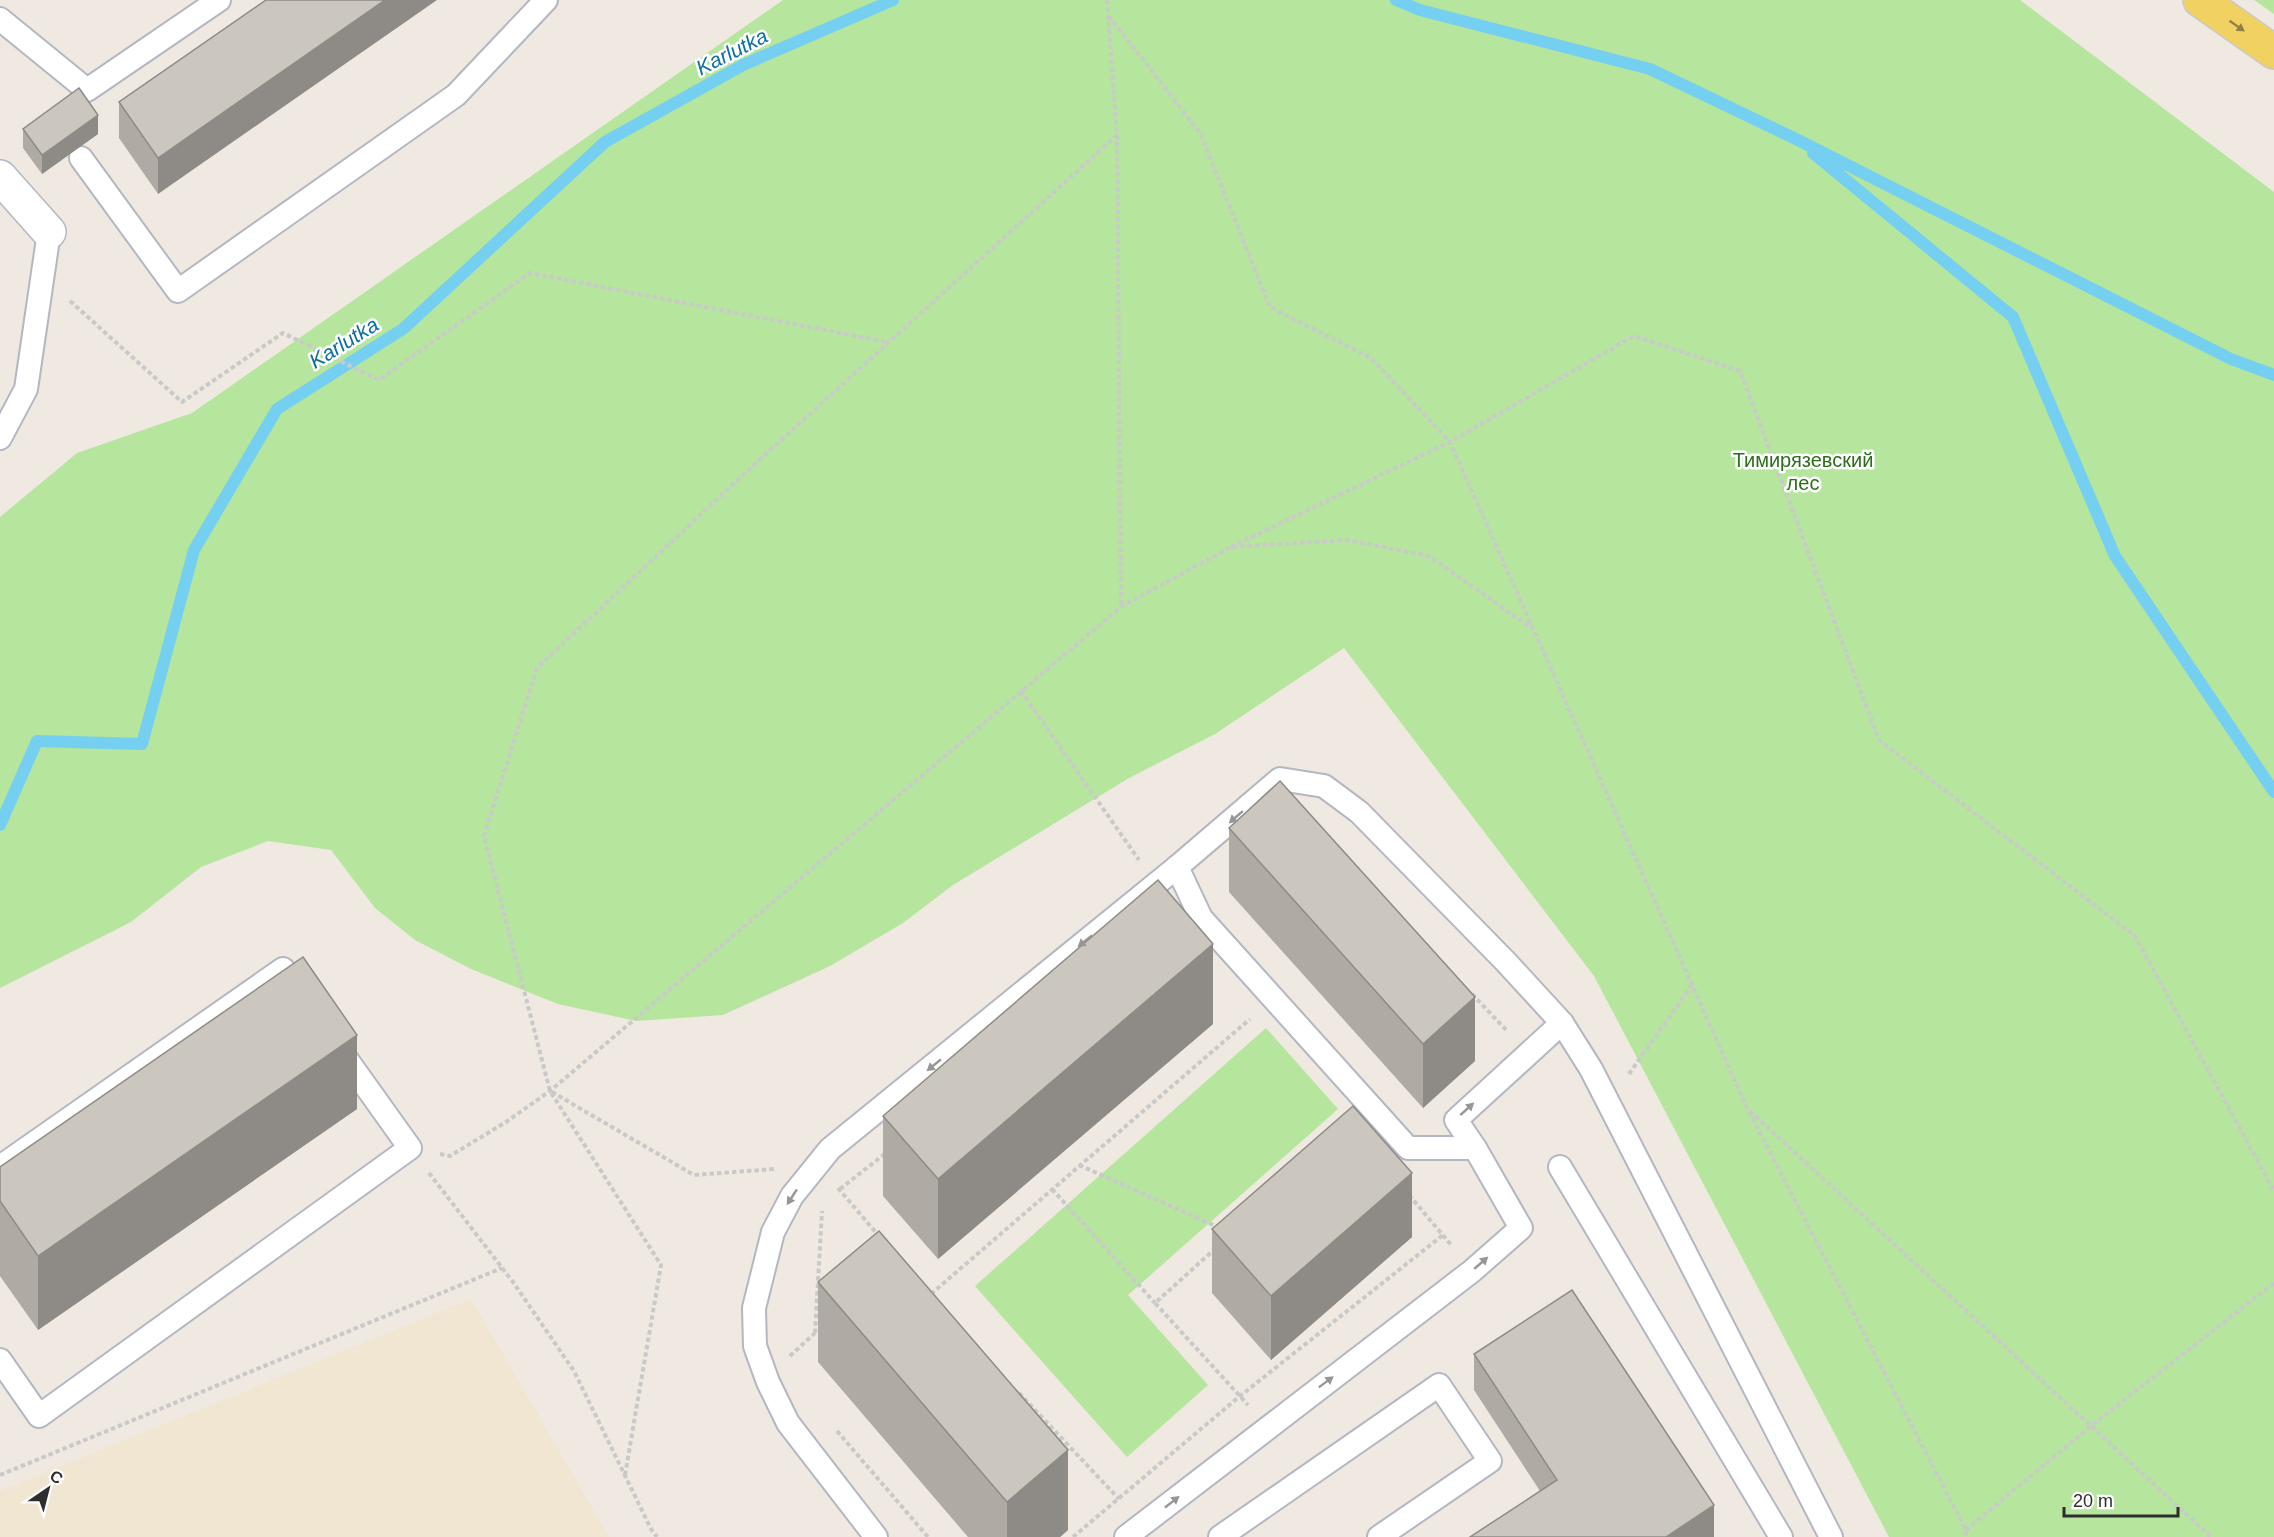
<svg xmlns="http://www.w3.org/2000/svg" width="2274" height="1537" font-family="Helvetica,sans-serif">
<rect width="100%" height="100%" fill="#efe9e1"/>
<polygon fill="#f0e6d1" points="471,1299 609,1537 0,1537 0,1491"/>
<g fill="#b6e59e">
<polygon points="783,0 2020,0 2274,192 2274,1537 1889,1537 1594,976 1344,648 1215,734 1129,778 953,885 903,923 830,966 723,1015 636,1021 558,1004 471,969 415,940 375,908 331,850 268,841 201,867 131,922 0,988 0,517 77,453 192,413"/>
<polygon points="2254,0 2274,0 2274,14"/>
<polygon points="1266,1028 1338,1109 1128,1295 1208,1385 1127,1457 975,1286"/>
</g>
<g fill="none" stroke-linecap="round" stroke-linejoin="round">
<g stroke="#75cff0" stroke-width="12">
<polyline points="1396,0 1420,10 1650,69 1794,138 2231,359 2274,375"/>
<polyline points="1813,153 2013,317 2115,556 2274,792"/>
<polyline points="0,825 37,741 142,744 194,550 277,409 403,329 605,142 743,65 893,0"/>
</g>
<defs>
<g id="lane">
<polyline points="0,19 87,90 219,0"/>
<polyline points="81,158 178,291 456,95 546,0"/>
<polyline points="0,438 26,389 49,232"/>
<polyline points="1177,867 1201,918 1408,1148 1475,1148"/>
<polyline points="0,1167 283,969 300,994"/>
<polyline points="1560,1167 1781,1537"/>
<polyline points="0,1360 39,1416 410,1148 340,1050"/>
<polyline points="876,1537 788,1423 768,1382 755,1346 754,1308 773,1232 792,1196 830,1149 1177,867 1280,779 1324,786 1359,812 1506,962 1562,1023 1591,1069 1831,1537"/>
<polyline points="1126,1537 1472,1271 1521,1228 1475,1148 1456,1120 1562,1023"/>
<polyline points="1220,1537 1439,1385 1490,1461 1379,1537"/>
</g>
<polyline id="street" points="0,177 49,232"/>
<polyline id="primary" points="2200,0 2274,52"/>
</defs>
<use href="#lane" stroke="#b4b7c1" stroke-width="26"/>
<use href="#street" stroke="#b4b7c1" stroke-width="36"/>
<use href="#primary" stroke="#c9c9c9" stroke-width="36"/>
<g stroke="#c9c9c9" stroke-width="4" stroke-dasharray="4.5 3" stroke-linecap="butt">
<polyline points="1107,0 1117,135 1121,607"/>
<polyline points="1109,16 1200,133 1270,307 1371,358 1450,442 1747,1108 1966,1530 1966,1537"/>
<polyline points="70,301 182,402 283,333 379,380 530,273 887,342"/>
<polyline points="1231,547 1450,442 1634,336 1740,371 1879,740 2135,936 2274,1191"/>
<polyline points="1021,691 1139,860"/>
<polyline points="1472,994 1508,1032"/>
<polyline points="1629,1074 1692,985"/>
<polyline points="552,1092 694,1175 774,1169"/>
<polyline points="1750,1111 2211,1537"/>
<polyline points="440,1154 450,1156 506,1122 550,1091 1121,607 1231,547 1347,540 1429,556 1533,629"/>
<polyline points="1079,1165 1220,1228"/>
<polyline points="429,1173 513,1282 574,1371 651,1529 657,1537"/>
<polyline points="838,1188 878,1235"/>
<polyline points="840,1189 886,1153"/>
<polyline points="1052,1189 1155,1303"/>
<polyline points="1409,1195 1452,1246"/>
<polyline points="1216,1248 1155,1303 1248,1405"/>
<polyline points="931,1294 1250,1019"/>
<polyline points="815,1333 822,1211"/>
<polyline points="790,1356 815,1333"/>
<polyline points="1019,1393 1119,1499"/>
<polyline points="837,1431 928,1537"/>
<polyline points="0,1475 502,1268"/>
<polyline points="625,1475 661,1265 550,1091 484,836 537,668 746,472 1117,135"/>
<polyline points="1966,1530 2091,1426 2274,1283"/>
<polyline points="1073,1537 1240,1396 1443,1235"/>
</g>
<use href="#lane" stroke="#fff" stroke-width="22"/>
<use href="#street" stroke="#fff" stroke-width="33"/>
<use href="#primary" stroke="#f2d163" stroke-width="33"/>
</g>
<g fill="#afaba4">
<polygon points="266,0 158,194 119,138 119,102"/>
<polygon points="23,129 98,134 42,174 23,148"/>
<polygon points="1229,828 1475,1061 1423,1108 1229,892"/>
<polygon points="1213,1024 938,1259 883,1196 883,1116"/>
<polygon points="357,1109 38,1330 0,1276 0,1167"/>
<polygon points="1212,1229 1412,1237 1271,1360 1212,1293"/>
<polygon points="818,1282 1068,1530 1060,1537 968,1537 818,1362"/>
<polygon points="1474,1354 1714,1537 1540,1491 1474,1390"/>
</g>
<g fill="#8e8b86">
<polygon points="385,0 437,0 158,194 158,158"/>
<polygon points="98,115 98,134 42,174 42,155"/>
<polygon points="1213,944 1213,1024 938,1259 938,1179"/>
<polygon points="1475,997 1475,1061 1423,1108 1423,1044"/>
<polygon points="357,1035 357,1109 38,1330 38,1256"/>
<polygon points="1412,1173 1412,1237 1271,1360 1271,1296"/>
<polygon points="1068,1450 1068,1530 1060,1537 1007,1537 1007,1502"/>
<polygon points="1714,1505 1714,1537 1666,1537"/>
</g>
<g fill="#cbc7bf" stroke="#8e8b86" stroke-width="1.5">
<polygon points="266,0 385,0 158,158 119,102"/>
<polygon points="79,88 98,115 42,155 23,129"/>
<polygon points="1280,781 1475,997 1423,1044 1229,828"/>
<polygon points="1158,880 1213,944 938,1179 883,1116"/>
<polygon points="303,957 357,1035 38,1256 0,1201 0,1167"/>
<polygon points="1353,1106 1412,1173 1271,1296 1212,1229"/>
<polygon points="879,1231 1068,1450 1007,1502 818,1282"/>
<polygon points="1572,1290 1714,1505 1666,1537 1470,1537 1557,1480 1474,1354"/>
</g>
<defs><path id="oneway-solid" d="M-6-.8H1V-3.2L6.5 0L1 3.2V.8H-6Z" transform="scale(1.5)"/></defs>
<use fill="#908048" href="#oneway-solid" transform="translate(2237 26) rotate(35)"/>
<g fill="#969696">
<use href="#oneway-solid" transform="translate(1236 817) rotate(139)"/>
<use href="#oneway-solid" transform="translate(1085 941) rotate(141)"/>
<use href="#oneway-solid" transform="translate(934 1065) rotate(141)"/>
<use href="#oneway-solid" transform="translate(1467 1109) rotate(-42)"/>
<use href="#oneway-solid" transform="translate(792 1197) rotate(123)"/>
<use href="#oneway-solid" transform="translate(1481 1263) rotate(-41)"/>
<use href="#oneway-solid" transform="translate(1326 1382) rotate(-37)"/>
<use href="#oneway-solid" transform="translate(1172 1502) rotate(-38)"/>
</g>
<g text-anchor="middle" stroke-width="5" stroke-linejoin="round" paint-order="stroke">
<g font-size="20" fill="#2c6e1b" stroke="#fff">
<text x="1803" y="467">Тимирязевский<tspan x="1803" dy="23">лес</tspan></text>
</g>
<g font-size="21" font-style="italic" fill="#0d6fa3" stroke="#fff">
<text transform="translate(732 52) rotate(-27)" y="7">Karlutka</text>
<text transform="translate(344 343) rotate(-32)" y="7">Karlutka</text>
</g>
</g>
<g transform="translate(48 1489) rotate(35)" stroke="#ffffff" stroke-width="4.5" paint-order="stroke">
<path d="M0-4.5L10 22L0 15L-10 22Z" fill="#2e2e2e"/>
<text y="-9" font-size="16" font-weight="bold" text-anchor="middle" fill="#2e2e2e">С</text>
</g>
<path d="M2064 1507v9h114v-9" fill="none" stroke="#2e2e2e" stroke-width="3"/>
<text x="2073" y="1507" font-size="18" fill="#2e2e2e" stroke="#ffffff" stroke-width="4.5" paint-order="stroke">20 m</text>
</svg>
